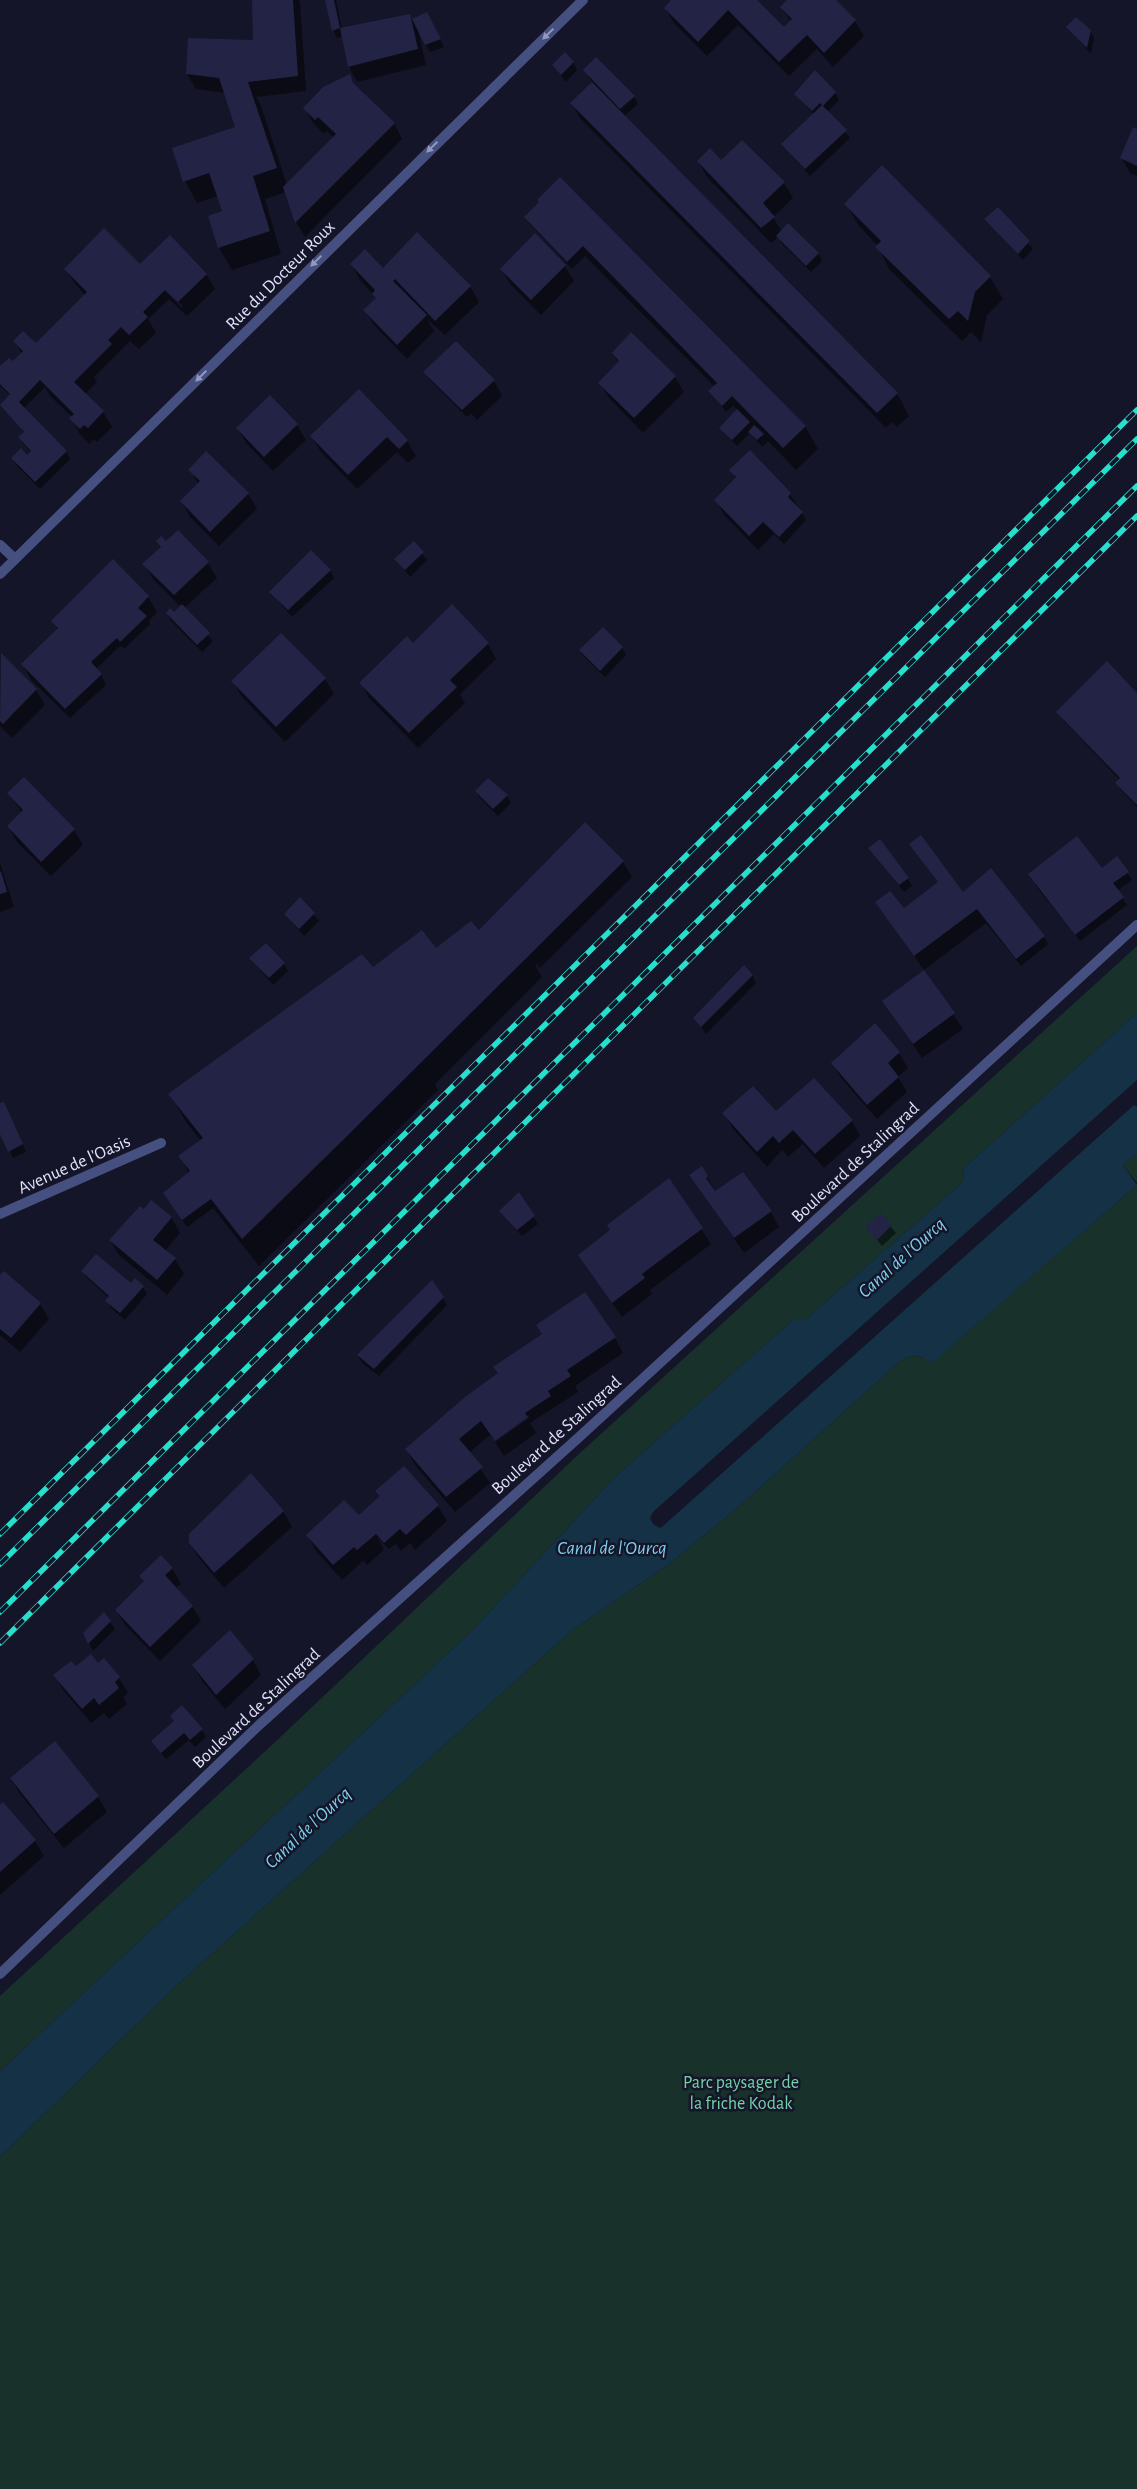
<svg xmlns="http://www.w3.org/2000/svg" width="1137" height="2489" font-family="'Alegreya Sans',sans-serif">
<rect width="100%" height="100%" fill="#141528"/>
<g fill="#18312b">
<polygon points="1137,946 1137,1013 964,1168 963,1182 805,1320 793,1320 615,1477 472,1631 0,2071 0,1996 272,1745 581,1452"/>
<polygon points="1137,1154 1137,1183 1123,1165"/>
<path d="M1137 1185V2489H0V2157L175 1987 571 1631 669 1564 735 1510 899 1362C911 1353 920 1355 932 1362Z"/>
</g>
<path fill="#153145" d="M1137 1013V1080L653 1512 650 1518 653 1524 660 1528 663 1526 1134 1105 1137 1107V1154L1123 1165 1137 1185 932 1363C920 1354 911 1353 899 1362L735 1510 669 1564 571 1631 175 1987 0 2157V2071L472 1631 615 1477 793 1320H805L963 1182 964 1168Z"/>
<g fill="#0007" fill-rule="evenodd">
<polygon points="253,0 299,0 300,2 306,91 256,97 261,106 287,185 334,138 327,131 324,134 313,123 305,108 350,76 355,86 394,123 402,139 305,237 296,222 286,192 265,199 281,254 232,270 219,248 224,212 218,196 197,203 185,181 237,128 225,93 196,89 187,74 255,42"/>
<polygon points="327,0 336,0 342,29 409,16 412,20 427,13 444,47 430,52 418,30 426,65 357,82 349,67 342,36 337,38 333,30"/>
<polygon points="673,0 755,0 784,29 791,22 782,7 789,0 834,0 855,21 864,36 833,67 817,49 789,76 738,25 707,56 674,23 665,8"/>
<polygon points="1068,27 1090,31 1094,38 1091,54"/>
<polygon points="573,62 577,70 566,82 553,65"/>
<polygon points="584,70 634,97 638,104 624,116 897,393 909,416 897,427 892,422 886,428 580,118 572,103 593,83"/>
<polygon points="835,93 839,100 827,112 850,138 810,176 783,145 814,115 796,94"/>
<polygon points="1137,130 1137,176 1130,173 1122,158"/>
<polygon points="698,161 721,161 784,183 793,198 773,217 782,232 818,253 822,261 811,272 782,244 778,237 771,243 707,177"/>
<polygon points="540,202 805,426 818,449 796,470 768,441 762,447 750,433 737,446 721,428 738,410 733,406 726,412 710,391 715,387 585,256 572,269 530,224 525,217"/>
<polygon points="846,204 990,277 1003,299 987,315 981,342 971,332 962,341 889,269 878,246 859,226"/>
<polygon points="998,208 1033,249 1023,260 986,219"/>
<polygon points="352,265 470,286 479,302 445,335 427,319 434,331 407,359 374,325 365,310 377,299 360,280"/>
<path d="M140 266 206 274 215 289 187 316 169 299 148 319 156 333 139 349 130 341 94 377 97 382 85 394 103 412 112 427 97 442 94 439 89 444 79 433 72 417 50 396 45 387 23 409 66 452 70 459 40 489 17 466 13 459 27 456 31 453 19 438 24 433 1 404 10 395 0 386V368L13 363 22 354 15 341 36 345 85 295 75 284 66 269ZM162 285 183 306 181 307 165 291Z"/>
<polygon points="565,266 574,281 541,315 510,284 502,269"/>
<polygon points="613,354 675,377 684,392 643,433 609,398 600,383 619,363"/>
<polygon points="425,372 494,381 502,396 477,420 471,413 467,417 429,379"/>
<polygon points="358,391 407,441 416,456 408,463 397,452 357,489 321,452 312,437"/>
<polygon points="297,425 306,440 273,471 246,443 237,428"/>
<polygon points="206,453 248,494 257,509 219,546 190,517 182,502 199,485 190,470"/>
<polygon points="731,470 790,494 806,520 784,544 774,534 758,550 724,515 716,500 736,479"/>
<polygon points="157,541 166,542 208,563 217,578 184,608 213,641 202,652 171,621 167,613 174,614 181,607 153,579 144,564 161,548"/>
<polygon points="413,543 427,560 410,577 396,559"/>
<polygon points="113,560 148,597 157,612 149,621 150,624 125,648 120,646 96,669 101,674 106,685 70,718 31,680 23,664 58,630 53,621"/>
<polygon points="330,570 334,578 292,617 271,592"/>
<polygon points="414,644 488,644 496,659 460,694 465,703 418,748 369,698 361,683"/>
<polygon points="622,648 626,655 605,677 585,658 580,651"/>
<polygon points="1,655 36,690 45,705 12,738 0,726"/>
<polygon points="325,679 334,694 285,742 242,697 233,681"/>
<polygon points="1137,695 1137,807 1121,790 1117,783 1120,780 1062,719 1057,712"/>
<polygon points="24,779 74,830 83,845 51,876 17,842 9,827 22,813 9,793"/>
<polygon points="476,792 507,796 511,803 498,816 481,799"/>
<polygon points="911,844 963,893 1044,937 1048,944 1021,966 986,923 924,970 894,928 903,910 939,883"/>
<polygon points="870,848 908,878 912,886 904,892"/>
<polygon points="623,862 632,877 540,968 537,964 535,965 542,977 435,1084 438,1090 259,1266 213,1208 187,1227 169,1200 189,1173 180,1156 201,1141 186,1122 170,1094 373,969 435,950"/>
<polygon points="0,863 14,907 0,912"/>
<polygon points="1127,872 1132,880 1117,891 1127,905 1080,941 1038,889 1030,874"/>
<polygon points="300,899 319,921 304,936 285,914"/>
<polygon points="251,959 284,963 288,971 273,985"/>
<polygon points="924,972 963,1029 922,1058 883,1001"/>
<polygon points="752,975 756,983 706,1034 694,1018"/>
<polygon points="899,1053 908,1068 898,1077 907,1092 877,1119 841,1078 832,1063"/>
<polygon points="0,1105 7,1111 26,1152 13,1158 0,1131"/>
<polygon points="724,1113 776,1113 852,1121 860,1136 824,1168 803,1144 788,1157 782,1150 767,1167 733,1129"/>
<polygon points="701,1168 716,1192 771,1212 779,1227 744,1253 690,1176"/>
<polygon points="669,1180 711,1244 650,1290 652,1294 622,1317 589,1270 612,1231"/>
<polygon points="519,1194 538,1224 522,1236 501,1212"/>
<polygon points="144,1210 171,1217 180,1233 165,1251 175,1259 184,1274 167,1295 119,1255 110,1240"/>
<polygon points="881,1215 896,1233 882,1246 867,1227"/>
<polygon points="83,1271 143,1287 147,1294 125,1320 111,1308 107,1301 109,1298 87,1278"/>
<polygon points="4,1273 40,1304 49,1319 20,1352 0,1335 0,1277"/>
<polygon points="443,1298 447,1305 379,1376 362,1363 358,1356"/>
<polygon points="615,1338 623,1353 575,1386 578,1392 530,1423 536,1433 504,1456 495,1442 529,1418 529,1415 494,1440 490,1435 469,1453 490,1483 455,1512 415,1465 407,1450"/>
<polygon points="404,1468 438,1506 447,1521 415,1550 410,1543 401,1551 396,1544 389,1549 377,1537 384,1550 367,1565 363,1561 342,1580 316,1551 308,1535 363,1521 381,1497 377,1491"/>
<polygon points="283,1511 292,1527 224,1588 199,1558 190,1543"/>
<polygon points="172,1568 181,1584 175,1588 192,1606 201,1621 160,1661 125,1625 116,1610 145,1583 141,1576"/>
<polygon points="104,1614 115,1629 93,1651 84,1633"/>
<polygon points="253,1660 261,1675 225,1709 202,1681 193,1665"/>
<polygon points="98,1664 119,1678 128,1693 123,1697 127,1704 109,1719 104,1713 91,1723 63,1690 55,1675 76,1668"/>
<polygon points="175,1722 202,1730 206,1737 195,1747 189,1740 166,1759 152,1741"/>
<polygon points="55,1742 98,1797 107,1812 64,1848 20,1794 11,1779"/>
<polygon points="3,1803 35,1841 44,1856 0,1895 0,1806"/>
</g>
<g fill="#232346">
<polygon points="252,0 293,0 298,76 248,82 277,168 253,176 270,231 218,248 208,216 222,211 209,173 183,182 172,148 235,127 219,78 186,74 188,38 253,40"/>
<polygon points="325,0 334,0 340,28 332,31"/>
<polygon points="671,0 757,0 784,27 792,19 780,7 787,0 836,0 856,20 824,53 807,35 779,62 728,10 698,42 664,8"/>
<polygon points="427,12 441,39 425,45 412,19"/>
<polygon points="410,14 418,49 348,67 340,28"/>
<polygon points="1076,17 1091,30 1087,48 1066,27"/>
<polygon points="565,52 574,62 561,75 552,65"/>
<polygon points="596,57 635,96 620,109 583,70"/>
<polygon points="815,70 836,92 823,106 847,130 805,169 781,144 822,105 820,103 812,111 794,94"/>
<polygon points="350,74 353,83 395,123 295,223 283,187 336,134 318,117 315,120 303,108 323,87"/>
<polygon points="592,82 898,393 877,413 570,103"/>
<polygon points="1133,127 1137,129 1137,166 1120,158"/>
<polygon points="742,140 785,182 763,203 775,217 761,228 697,161 710,148 721,160"/>
<polygon points="882,165 991,276 975,292 968,321 958,311 949,319 875,247 881,241 844,204"/>
<polygon points="560,177 806,426 783,448 732,396 722,406 708,391 717,383 583,246 567,262 524,217 539,202 537,200"/>
<polygon points="998,207 1030,241 1018,254 984,219"/>
<polygon points="788,223 819,253 806,266 776,236"/>
<polygon points="104,228 140,264 170,235 207,274 178,302 165,290 143,312 148,317 129,335 121,327 108,340 112,344 74,382 104,411 88,428 84,425 80,429 69,418 74,414 40,380 19,402 67,451 35,482 11,458 21,448 27,455 31,451 18,437 24,432 0,405 10,394 0,384 0,366 9,358 13,361 23,351 13,341 23,331 36,343 87,292 64,269"/>
<polygon points="417,232 471,286 435,321 395,279 393,281 427,315 397,345 363,310 376,298 372,294 375,290 350,264 365,249 383,268"/>
<polygon points="535,233 566,265 531,300 500,269"/>
<polygon points="631,332 676,376 634,418 598,383 619,361 612,353"/>
<polygon points="456,341 495,380 462,410 423,372"/>
<polygon points="359,389 408,440 399,449 387,437 348,475 310,436"/>
<polygon points="270,395 298,424 264,457 236,428"/>
<polygon points="737,409 750,422 732,440 719,428"/>
<polygon points="754,425 764,434 757,440 748,432"/>
<polygon points="750,450 791,493 788,497 803,512 779,537 763,522 749,536 714,500 736,477 729,470"/>
<polygon points="206,451 249,493 210,532 180,501 200,481 188,470"/>
<polygon points="178,530 209,562 174,595 142,564 161,547 156,541 161,536 166,541"/>
<polygon points="414,541 424,552 405,570 394,559"/>
<polygon points="311,550 331,570 288,610 269,592"/>
<polygon points="113,559 149,596 138,608 147,616 120,642 117,638 91,662 102,674 65,709 21,664 58,628 51,621"/>
<polygon points="182,604 210,633 197,645 166,613 170,608 174,612"/>
<polygon points="452,604 489,643 450,680 457,687 409,733 359,683 407,636 413,643"/>
<polygon points="603,627 623,647 600,671 579,650"/>
<polygon points="281,633 326,678 276,727 231,681"/>
<polygon points="1,653 37,689 3,724 0,721"/>
<polygon points="1107,661 1137,693 1137,805 1115,783 1120,778 1056,712"/>
<polygon points="24,777 75,829 41,862 7,826 23,810 7,793"/>
<polygon points="488,778 508,795 493,809 475,791"/>
<polygon points="585,822 624,861 342,1141 242,1239 211,1199 182,1220 163,1193 190,1171 178,1156 203,1138 168,1094 362,954 373,967 422,930 436,948 471,921 479,930"/>
<polygon points="921,835 963,892 991,868 1045,936 1016,959 977,909 914,956 875,902 890,891 904,908 938,882 909,844"/>
<polygon points="1077,836 1102,868 1117,856 1129,872 1113,883 1124,897 1075,935 1028,874"/>
<polygon points="880,839 909,878 899,885 868,848"/>
<polygon points="1,871 7,892 0,894 0,872"/>
<polygon points="300,897 315,913 299,929 284,914"/>
<polygon points="266,943 285,963 269,978 249,958"/>
<polygon points="744,965 753,975 701,1027 693,1018"/>
<polygon points="924,970 955,1013 913,1044 882,1001"/>
<polygon points="875,1023 900,1052 888,1063 899,1077 867,1105 831,1063"/>
<polygon points="814,1078 853,1120 815,1154 793,1130 779,1143 773,1136 757,1152 722,1113 753,1086 776,1111"/>
<polygon points="4,1102 23,1144 8,1152 0,1134 0,1103"/>
<polygon points="702,1166 708,1176 706,1178 715,1191 743,1172 772,1211 734,1238 689,1175"/>
<polygon points="669,1178 703,1228 642,1274 645,1278 612,1303 578,1255 610,1230 607,1225"/>
<polygon points="519,1192 535,1216 517,1230 499,1211"/>
<polygon points="151,1200 172,1217 153,1240 176,1258 157,1280 109,1240 140,1206 144,1209"/>
<polygon points="881,1213 892,1225 877,1240 865,1227"/>
<polygon points="96,1254 131,1283 135,1278 144,1286 120,1313 105,1301 109,1296 81,1271"/>
<polygon points="4,1271 41,1303 11,1338 0,1329 0,1275"/>
<polygon points="432,1280 444,1297 374,1369 357,1355"/>
<polygon points="585,1292 616,1337 567,1370 571,1376 548,1391 551,1396 525,1413 528,1417 495,1441 481,1421 459,1439 483,1467 446,1497 405,1449 465,1397 498,1373 493,1367 542,1334 536,1325"/>
<polygon points="404,1466 439,1505 406,1535 400,1529 384,1543 376,1534 357,1550 354,1547 333,1565 306,1535 344,1500 359,1515 380,1496 375,1491"/>
<polygon points="251,1473 284,1511 214,1573 189,1543 189,1534"/>
<polygon points="161,1555 173,1568 165,1575 193,1606 150,1647 115,1610 144,1581 139,1576"/>
<polygon points="104,1612 111,1621 88,1644 83,1633"/>
<polygon points="230,1630 254,1659 216,1695 192,1665"/>
<polygon points="91,1654 98,1663 104,1658 120,1677 115,1682 119,1688 99,1705 94,1698 82,1709 53,1675 71,1661 76,1666"/>
<polygon points="182,1705 203,1729 190,1740 184,1733 161,1753 151,1741 174,1721 170,1716"/>
<polygon points="55,1741 99,1796 54,1834 10,1778"/>
<polygon points="3,1802 36,1840 0,1872 0,1805"/>
</g>
<g fill="none" stroke-linecap="round" stroke-linejoin="round">
<polyline stroke="#465080" stroke-width="10" points="0,545 15,559"/>
<g stroke="#465080" stroke-width="10">
<polyline points="0,574 583,0"/>
<polyline points="0,1214 161,1143"/>
<polyline points="0,1974 258,1726 577,1439 1137,925"/>
</g>
<defs>
<g id="rail">
<polyline points="0,1534 1137,410"/>
<polyline points="0,1564 1137,439"/>
<polyline points="0,1612 1137,486"/>
<polyline points="0,1643 1137,516"/>
</g>
</defs>
<use href="#rail" stroke="#26e0cd" stroke-width="5.5"/>
<use href="#rail" stroke="#141528" stroke-width="4" stroke-dasharray="11" stroke-linecap="butt"/>
</g>
<defs><path id="oneway-solid" d="M-6-.8H1V-3.2L6.5 0L1 3.2V.8H-6Z" transform="scale(1.25)"/></defs>
<g fill="#9399be">
<use href="#oneway-solid" transform="translate(548 34) rotate(136)"/>
<use href="#oneway-solid" transform="translate(432 147) rotate(136)"/>
<use href="#oneway-solid" transform="translate(316 261) rotate(135)"/>
<use href="#oneway-solid" transform="translate(201 376) rotate(135)"/>
</g>
<g text-anchor="middle" stroke-width="5" stroke-linejoin="round" paint-order="stroke">
<g font-size="18" fill="#e0e2fb" stroke="#141528">
<text transform="translate(280 275) rotate(-45)" y="6">Rue du Docteur Roux</text>
<text transform="translate(855 1162) rotate(-43)" y="6">Boulevard de Stalingrad</text>
<text transform="translate(74 1164) rotate(-24)" y="6">Avenue de l'Oasis</text>
<text transform="translate(556 1435) rotate(-42)" y="6">Boulevard de Stalingrad</text>
<text transform="translate(256 1708) rotate(-43)" y="6">Boulevard de Stalingrad</text>
</g>
<g font-size="18" fill="#74d2a7" stroke="#141528">
<text x="741" y="2088">Parc paysager de<tspan x="741" dy="21">la friche Kodak</tspan></text>
</g>
<g font-size="19" font-style="italic" fill="#7ccfed" stroke="#141528">
<text transform="translate(901 1257) rotate(-42)" y="7">Canal de l'Ourcq</text>
<text x="612" y="1554">Canal de l'Ourcq</text>
<text transform="translate(307 1827) rotate(-43)" y="7">Canal de l'Ourcq</text>
</g>
</g>
</svg>
